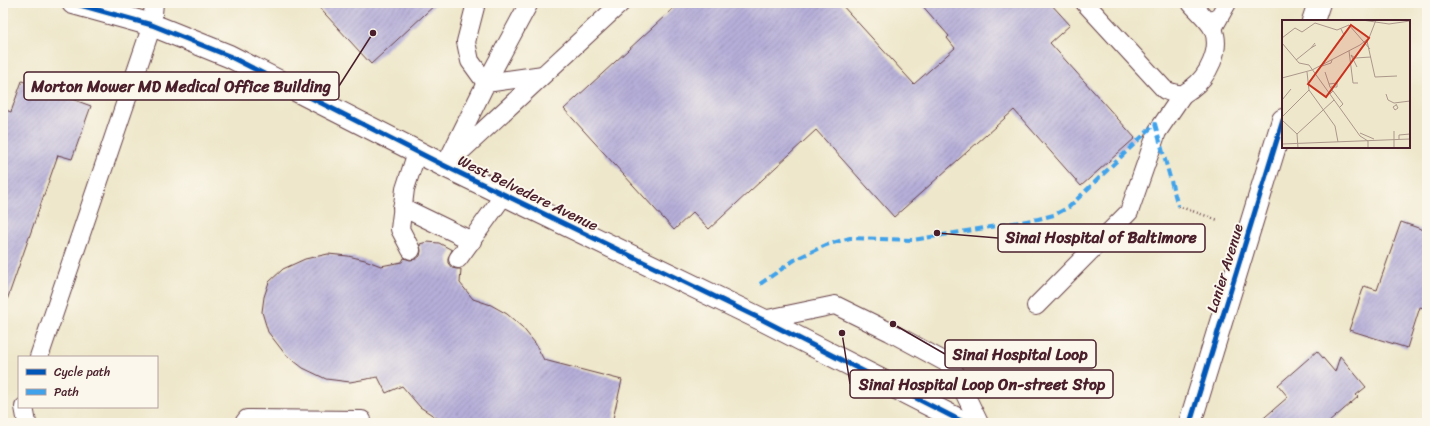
<svg xmlns="http://www.w3.org/2000/svg" width="1430" height="426" font-family="Sriracha,sans-serif">
<defs>
<pattern id="building-hatch" width="6" height="6" patternUnits="userSpaceOnUse"><rect width="6" height="6" fill="#b6afd9"/><path d="M-1 1l2-2M0 6l6-6M5 7l2-2" fill="none" stroke="#968eb0"/></pattern>
</defs>
<rect width="100%" height="100%" fill="#fbf7ec"/>
<filter id="ink" filterUnits="userSpaceOnUse"><feTurbulence type="fractalNoise" baseFrequency=".025" numOctaves="2"/><feDisplacementMap in="SourceGraphic" scale="8" xChannelSelector="R" yChannelSelector="G"/><feConvolveMatrix kernelMatrix="1 2 1 2 8 2 1 2 1" color-interpolation-filters="sRGB"/></filter>
<filter id="wash" filterUnits="userSpaceOnUse"><feTurbulence type="fractalNoise" baseFrequency=".012" numOctaves="4" result="noise"/><feDisplacementMap in="SourceGraphic" scale="16" xChannelSelector="R" yChannelSelector="G"/><feGaussianBlur stdDeviation="0.9" result="paint"/><feColorMatrix in="noise" values="0 0 0 0 0 0 0 0 0 0 0 0 0 0 0 0 0 1.4 0 .05"/><feComposite in="paint" operator="in"/></filter>
<g filter="url(#wash)">
<rect width="100%" height="100%" fill="#eee7cb"/>
<g id="blocks">
<g fill="url(#building-hatch)">
<polygon points="315,3 437,3 371,64"/>
<polygon points="679,3 840,3 914,84 955,48 947,38 949,36 920,3 1050,3 1070,25 1050,43 1135,138 1081,186 1014,110 894,217 816,130 709,229 693,212 674,230 564,109"/>
<polygon points="22,81 91,106 72,159 58,155 7,300 3,299 3,109 11,112"/>
<polygon points="1401,222 1427,231 1427,309 1420,307 1407,348 1349,330 1364,286 1377,290"/>
<polygon points="427,242 439,243 452,250 448,258 448,263 452,268 457,269 461,269 460,283 473,299 491,305 507,314 522,327 535,343 544,360 622,380 612,423 448,423 440,420 420,407 402,386 386,393 378,377 350,382 326,379 303,368 285,354 268,332 262,312 264,297 269,282 283,269 305,259 328,254 348,256 365,260 381,266 402,262 404,258 410,260 416,259 420,256 421,251 420,244"/>
<polygon points="1317,351 1335,372 1340,356 1366,387 1356,395 1358,397 1328,423 1258,423 1288,397 1278,385"/>
</g>
</g>
</g>
<g filter="url(#ink)">
<use href="#blocks" fill-opacity="0" stroke="#633d43" stroke-width="1"/>
<g fill="none" stroke-linecap="round" stroke-linejoin="round">
<defs>
<g id="service">
<polyline points="476,3 466,42 470,61 486,83"/>
<path d="M1085 3 1165 90C1170 92 1177 95 1183 94 1186 93 1189 90 1191 89 1208 77 1222 49 1213 29 1210 22 1196 9 1191 3"/>
<polyline points="1213,28 1227,3"/>
<polyline points="486,83 543,75"/>
<polyline points="450,156 486,83 529,3"/>
<polyline points="445,166 621,3"/>
<polyline points="402,207 472,241"/>
<polyline points="411,250 400,229 405,189 417,152"/>
<polyline points="458,259 504,195"/>
<polyline points="1036,306 1129,212 1157,132 1183,94"/>
<polyline points="763,320 835,305 890,332 951,365 979,423"/>
<polyline points="39,357 152,25 154,3"/>
<polyline points="24,407 27,423"/>
<polyline points="244,423 247,419 362,420"/>
</g>
<g id="minor">
<polyline points="1313,21 1319,3"/>
<polyline points="1190,423 1283,120"/>
</g>
<polyline id="secondary" points="73,3 152,25 229,56 445,166 763,320 965,423"/>
</defs>
<use href="#service" stroke="#633d43" stroke-width="20"/>
<use href="#minor" stroke="#633d43" stroke-width="24"/>
<use href="#secondary" stroke="#633d43" stroke-width="24"/>
<polyline stroke="#633d43" stroke-width="2.5" stroke-dasharray="1 3" stroke-linecap="butt" points="1178,206 1218,220"/>
<use href="#service" stroke="#fff" stroke-width="18"/>
<use href="#minor" stroke="#fff" stroke-width="22"/>
<use href="#secondary" stroke="#fff" stroke-width="22"/>
<polyline stroke="#40a2eb" stroke-width="4" stroke-dasharray="8 4" stroke-linecap="butt" points="760,284 796,259 826,245 850,238 913,240 1038,219 1054,215 1069,207 1155,124 1178,206"/>
<defs>
<g id="cycleway">
<polyline points="73,3 152,25 229,56 445,166 763,320 965,423"/>
<polyline points="1190,423 1283,120"/>
</g>
</defs>
<use href="#cycleway" stroke="#fbf7ec" stroke-width="8"/>
<use href="#cycleway" stroke="#0057b8" stroke-width="5"/>
</g>
</g>
<g text-anchor="middle" stroke-width="4" stroke-linejoin="round" paint-order="stroke">
<g font-size="15" fill="#4a1f2b" stroke="#fbf7ec">
<text transform="translate(528 193) rotate(26)" y="5">West Belvedere Avenue</text>
<text transform="translate(1225 268) rotate(-73)" y="5">Lanier Avenue</text>
</g>
</g>
<g transform="translate(1282 20)">
<rect width="128" height="128" fill="#eee7cb"/>
<path fill="none" stroke="#ac978b" stroke-width="1" d="M80 0 107 4 128 1M0 18 13 8 20 12 33 3 55 10 67 5 88 29M59 20 62 15 59 9M85 21 93 57 115 56M0 23 17 43 27 45 78 116 86 121V128M33 23 29 28 34 25M67 31 71 63H76M69 35 73 38 89 37M69 35 75 47M14 40 29 28M40 46 49 43 50 40M25 52 27 70 53 106 56 122M43 52 47 64M0 58 30 50 78 25 87 18 94 0M49 67H55V63L47 64 48 67 51 71M48 74 51 71 61 84 58 87M104 74 106 80 112 83 128 81M0 80 9 69M114 85 111 87 113 90 116 88 114 84M0 97 27 70M0 100 15 114M112 111V128M78 113 92 119M117 119V115L128 114M0 124 128 119M16 128 15 114 52 80"/>
<path fill="#c8321e" fill-opacity="0.15" stroke="#c8321e" stroke-width="2" d="M69 5 87 18 44 77 26 64Z"/>
<rect width="128" height="128" fill="none" stroke="#4a1f2b" stroke-width="2"/>
</g>
<path fill="none" stroke="#4a1f2b" stroke-width="1.5" d="M373 33L339 86M937 233L998 238M893 324L945 354M842 333L850 384"/>
<g fill="#4a1f2b" stroke="#fbf7ec" stroke-width="1.5">
<circle cx="373" cy="33" r="4"/>
<circle cx="937" cy="233" r="4"/>
<circle cx="893" cy="324" r="4"/>
<circle cx="842" cy="333" r="4"/>
</g>
<g fill="#fbf7ec" stroke="#4a1f2b" stroke-width="1.5">
<rect x="24" y="72" width="315" height="28" rx="4"/>
<rect x="998" y="224" width="207" height="28" rx="4"/>
<rect x="945" y="340" width="151" height="28" rx="4"/>
<rect x="850" y="370" width="263" height="28" rx="4"/>
</g>
<g font-size="16" text-anchor="middle" font-weight="bold" fill="#4a1f2b">
<text x="181" y="92">Morton Mower MD Medical Office Building</text>
<text x="1101" y="243">Sinai Hospital of Baltimore</text>
<text x="1020" y="360">Sinai Hospital Loop</text>
<text x="982" y="390">Sinai Hospital Loop On-street Stop</text>
</g>
<rect width="1430" height="426" fill="none" stroke="#fbf7ec" stroke-width="16"/>
<rect x="18" y="356" width="140" height="52" fill="#fbf7ec" stroke="#b4a19f"/>
<rect x="26" y="369" width="20" height="6" fill="#0057b8" stroke="#b4a19f"/>
<text x="54" y="376" font-size="12" fill="#4a1f2b">Cycle path</text>
<rect x="26" y="389" width="20" height="6" fill="#40a2eb" stroke="#b4a19f"/>
<text x="54" y="396" font-size="12" fill="#4a1f2b">Path</text>
</svg>
